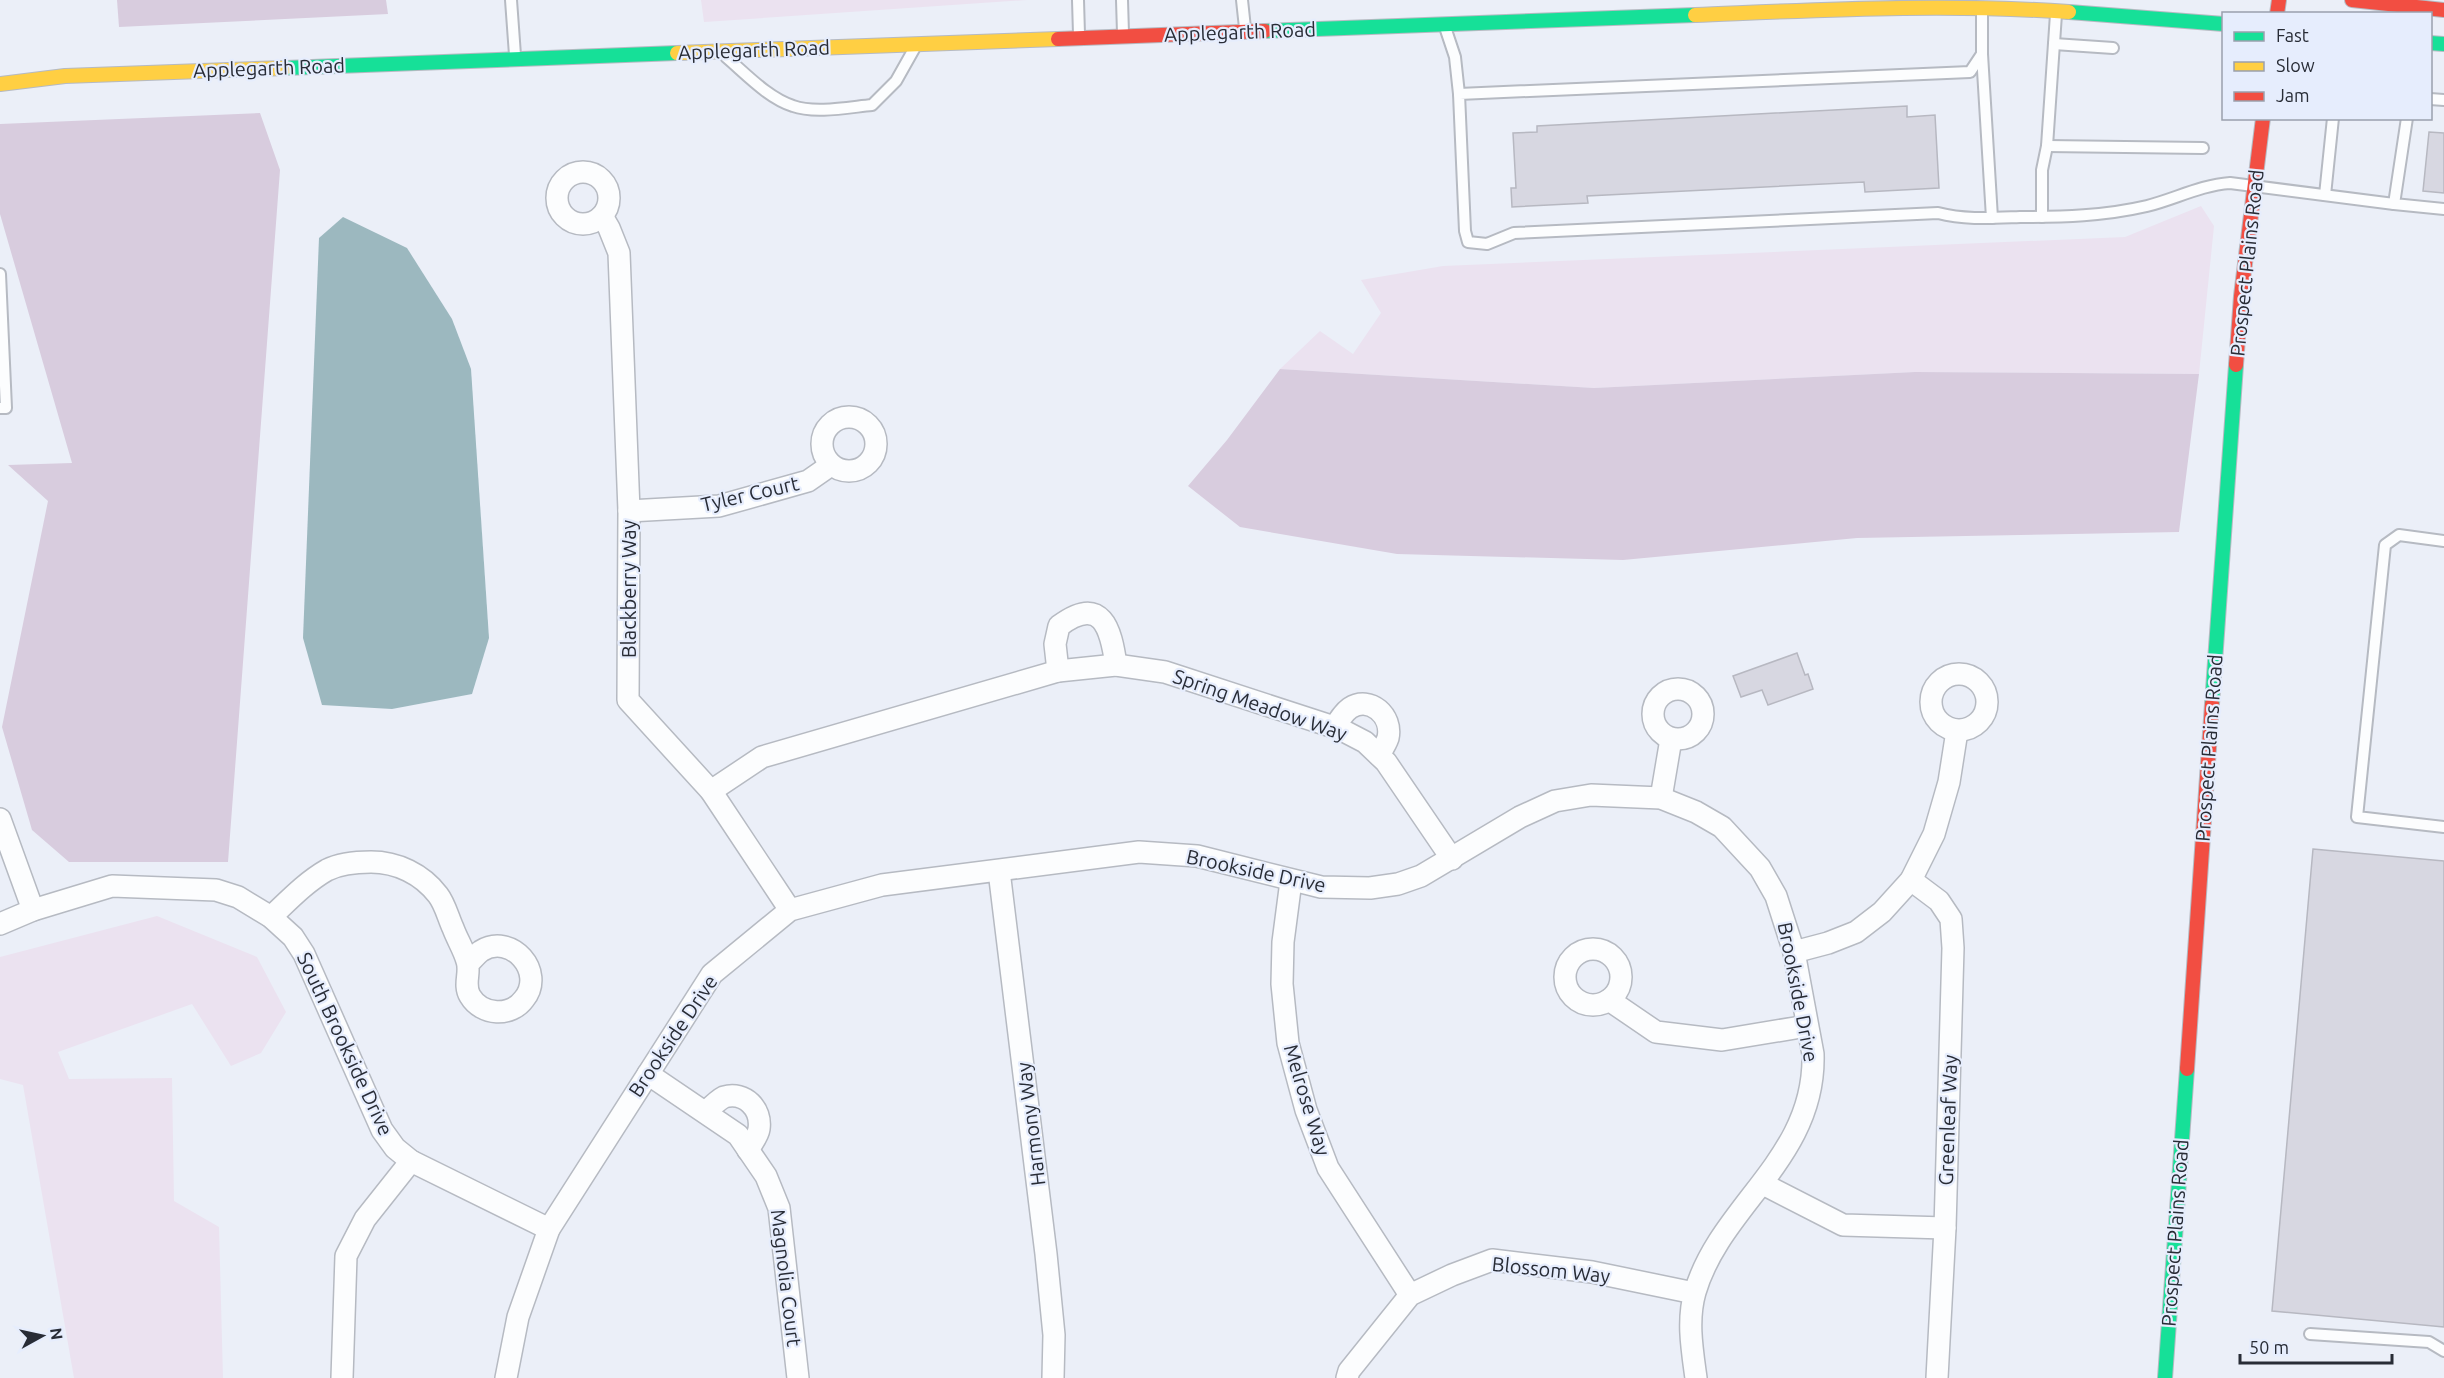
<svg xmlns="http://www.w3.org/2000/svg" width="2444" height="1378" font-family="Ubuntu,sans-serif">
<rect width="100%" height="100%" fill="#ebeff8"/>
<g fill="#ebe2f0">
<polygon points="701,0 1027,0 704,22"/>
<polygon points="2201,206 2214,226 2199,374 1915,372 1594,388 1280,369 1320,331 1353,354 1381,313 1361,280 1443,266 2125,237"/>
<polygon points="157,916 257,957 286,1012 261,1053 231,1066 192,1004 58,1052 69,1079 172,1078 174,1201 219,1227 223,1378 74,1378 23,1085 0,1079 0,957"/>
</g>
<g fill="#d8ccde">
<polygon points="117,0 386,0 388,14 119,27"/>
<polygon points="260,113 280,170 228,862 69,862 32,830 2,727 48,501 8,465 72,463 0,214 0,124"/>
<polygon points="1280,369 1594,388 1915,372 2199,374 2179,532 1857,538 1623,560 1397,554 1240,527 1188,486 1227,440"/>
</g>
<polygon fill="#9cb8bf" points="343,217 407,248 452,319 471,369 489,638 472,694 392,709 322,705 303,638 319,238"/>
<g fill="#d7d7e1" stroke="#b7b8c1" stroke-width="1.5">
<polygon points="1907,106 1907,117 1935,115 1939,188 1865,192 1864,182 1587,196 1588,203 1512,207 1511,188 1516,188 1513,133 1537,132 1537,126"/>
<polygon points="2429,132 2444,133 2444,193 2423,191"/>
<polygon points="1797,653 1805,675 1808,674 1813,689 1768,705 1762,690 1741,697 1733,676"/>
<polygon points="2313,849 2444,861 2444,1327 2272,1311"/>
</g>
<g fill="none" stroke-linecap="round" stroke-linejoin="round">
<defs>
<g id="lane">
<polyline points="511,0 515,55"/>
<polyline points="1078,0 1079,34"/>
<polyline points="1122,0 1123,33"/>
<polyline points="1242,0 1245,28"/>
<path d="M1982 11V54L1970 72 1459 94 1465 231 1468 242 1487 244 1514 233 1938 213C1965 220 1992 218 2020 217 2063 217 2104 216 2147 206 2175 199 2201 185 2230 183L2394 204"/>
<polyline points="1445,27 1455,57 1459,94"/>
<polyline points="2054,44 2113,48"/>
<polyline points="1982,54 1992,218"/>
<path d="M726 57C746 74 768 98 793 106 815 114 850 107 872 105L896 81 914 49"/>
<polyline points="2430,99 2444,100"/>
<polyline points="2407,118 2394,204 2444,209"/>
<polyline points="2047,146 2203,148"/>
<polyline points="2325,195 2333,118"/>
<polyline points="2042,217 2042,170 2047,146 2056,14"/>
<polyline points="0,274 6,408 0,408"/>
<polyline points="2444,541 2399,535 2385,545 2357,817 2444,827"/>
<polyline points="2310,1334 2429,1342 2444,1351"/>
</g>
<g id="street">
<circle cx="583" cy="198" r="26"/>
<polyline points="602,216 609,228 619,253 629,511 628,700 711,791 790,910"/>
<circle cx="849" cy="444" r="27"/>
<polyline points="629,511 719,506 808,481 831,465"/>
<path d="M1058 671 1055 644 1059 626C1102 594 1111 629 1116 665"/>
<circle cx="1959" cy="702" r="28"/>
<circle cx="1678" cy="714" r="25"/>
<path d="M1335 727C1339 720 1343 713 1350 708 1370 695 1393 716 1388 738 1386 744 1382 750 1379 755"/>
<polyline points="711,791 762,757 1058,671 1116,665 1165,672 1340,729 1365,742 1386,762 1452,859"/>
<polyline points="1661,798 1671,739"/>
<polyline points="0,819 33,910"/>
<polyline points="999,871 1046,1254 1054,1335 1053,1378"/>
<polyline points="1911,880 1939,901 1951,919 1953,948 1945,1228 1937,1378"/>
<polyline points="1291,881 1283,942 1282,984 1288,1043 1306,1110 1328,1168 1410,1295"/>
<path d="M271 917C289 900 306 882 327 870 341 863 356 862 371 862 397 862 422 874 438 895 445 904 448 917 453 928 457 939 464 950 467 961 471 973 463 984 470 996 482 1016 511 1017 524 999 546 972 511 932 481 951 477 954 472 960 468 964"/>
<polyline points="0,924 33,910 112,886 216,890 238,897 271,917 293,937 304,954 382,1130 395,1148 411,1161 549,1229"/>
<circle cx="1593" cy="977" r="28"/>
<polyline points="1794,952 1828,943 1856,932 1882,912 1911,880 1934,834 1949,782 1957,731"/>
<polyline points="1609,1000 1656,1032 1722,1040 1807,1026"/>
<polyline points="648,1074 738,1135 766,1176 779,1208 798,1378"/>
<path d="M706 1112C711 1107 718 1100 724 1097 745 1091 762 1109 759 1129 758 1136 752 1143 748 1150"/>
<polyline points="1763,1184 1843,1225 1945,1228"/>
<polyline points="342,1378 346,1256 365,1219 411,1161"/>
<path d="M506 1378 518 1317 549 1229 712 974 790 910 882 885 1139 852 1197 856 1321 887 1370 888 1398 884 1421 876 1520 817 1555 801 1591 795 1661 798 1696 812 1722 827 1760 868 1776 896 1794 952 1813 1054C1816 1158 1721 1204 1695 1292 1687 1320 1692 1349 1696 1378"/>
<polyline points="1347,1378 1349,1371 1410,1295 1452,1275 1492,1260 1592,1272 1694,1293"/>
</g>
<g id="fast">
<polyline points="2069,12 2224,24"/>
<polyline points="1265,31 1695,15"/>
<polyline points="2430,43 2444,44"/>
<polyline points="285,68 677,53"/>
<polyline points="2212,704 2236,365"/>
<polyline points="2165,1378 2187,1069"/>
</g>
<g id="slow">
<path d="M1695 15C1820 10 1944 3 2069 12"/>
<polyline points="677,53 1058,39"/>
<polyline points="0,84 65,76 285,68"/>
</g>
<g id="jam">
<polyline points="2352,0 2444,10"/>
<polyline points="2277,14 2279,0"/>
<polyline points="1058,39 1265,31"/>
<polyline points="2236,365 2241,296 2263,118"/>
<polyline points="2187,1069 2212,704"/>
</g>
</defs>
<use href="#lane" stroke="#b6bac2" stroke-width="14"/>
<use href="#street" stroke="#b6bac2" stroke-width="24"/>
<use href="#fast" stroke="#b6bac2" stroke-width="16"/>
<use href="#slow" stroke="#b6bac2" stroke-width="16"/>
<use href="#jam" stroke="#b6bac2" stroke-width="16"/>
<use href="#lane" stroke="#fcfdfe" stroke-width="10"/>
<use href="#street" stroke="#fcfdfe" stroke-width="21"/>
<use href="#fast" stroke="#16e098" stroke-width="14"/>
<use href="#slow" stroke="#ffcf43" stroke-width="14"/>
<use href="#jam" stroke="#f24e42" stroke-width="14"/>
</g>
<g text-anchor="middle" stroke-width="4.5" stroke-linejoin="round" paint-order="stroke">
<g font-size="20" fill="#282c36" stroke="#e6edfd">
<text transform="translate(1240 32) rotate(-2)" y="7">Applegarth Road</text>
<text transform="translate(754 50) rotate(-2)" y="7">Applegarth Road</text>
<text transform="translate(269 68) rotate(-2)" y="7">Applegarth Road</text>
<text transform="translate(2247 263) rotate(-84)" y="7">Prospect Plains Road</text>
<text transform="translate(750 494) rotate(-13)" y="7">Tyler Court</text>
<text transform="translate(629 589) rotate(-90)" y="7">Blackberry Way</text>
<text transform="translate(1260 705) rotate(19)" y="7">Spring Meadow Way</text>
<text transform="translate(2209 748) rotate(-86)" y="7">Prospect Plains Road</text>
<text transform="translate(1256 871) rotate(12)" y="7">Brookside Drive</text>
<text transform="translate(1798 992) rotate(79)" y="7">Brookside Drive</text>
<text transform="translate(673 1036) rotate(-56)" y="7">Brookside Drive</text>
<text transform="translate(345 1044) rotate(65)" y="7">South Brookside Drive</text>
<text transform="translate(1307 1100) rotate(73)" y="7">Melrose Way</text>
<text transform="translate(1948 1120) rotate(-88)" y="7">Greenleaf Way</text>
<text transform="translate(1031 1124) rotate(-97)" y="7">Harmony Way</text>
<text transform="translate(2175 1233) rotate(-86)" y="7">Prospect Plains Road</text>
<text transform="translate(1551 1270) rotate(6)" y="7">Blossom Way</text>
<text transform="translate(786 1278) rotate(83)" y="7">Magnolia Court</text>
</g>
</g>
<rect x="2222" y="12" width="210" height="108" fill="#e6edfd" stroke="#9aa0ad" stroke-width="1.5"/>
<rect x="2234" y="32" width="30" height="9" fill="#16e098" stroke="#9aa0ad" stroke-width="1.5"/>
<text x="2276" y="42" font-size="18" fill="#282c36">Fast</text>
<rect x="2234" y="62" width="30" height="9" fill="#ffcf43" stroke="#9aa0ad" stroke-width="1.5"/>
<text x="2276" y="72" font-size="18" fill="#282c36">Slow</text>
<rect x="2234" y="92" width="30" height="9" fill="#f24e42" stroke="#9aa0ad" stroke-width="1.5"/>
<text x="2276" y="102" font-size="18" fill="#282c36">Jam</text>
<g transform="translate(42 1336) rotate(82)" stroke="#e6edfd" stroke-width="4.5" paint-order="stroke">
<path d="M0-4.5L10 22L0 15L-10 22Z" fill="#282c36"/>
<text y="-9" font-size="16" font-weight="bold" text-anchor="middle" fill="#282c36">N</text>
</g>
<path d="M2240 1354v9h152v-9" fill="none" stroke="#282c36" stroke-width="3"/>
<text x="2249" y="1354" font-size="18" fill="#282c36" stroke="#e6edfd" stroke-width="4.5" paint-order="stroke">50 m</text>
</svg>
